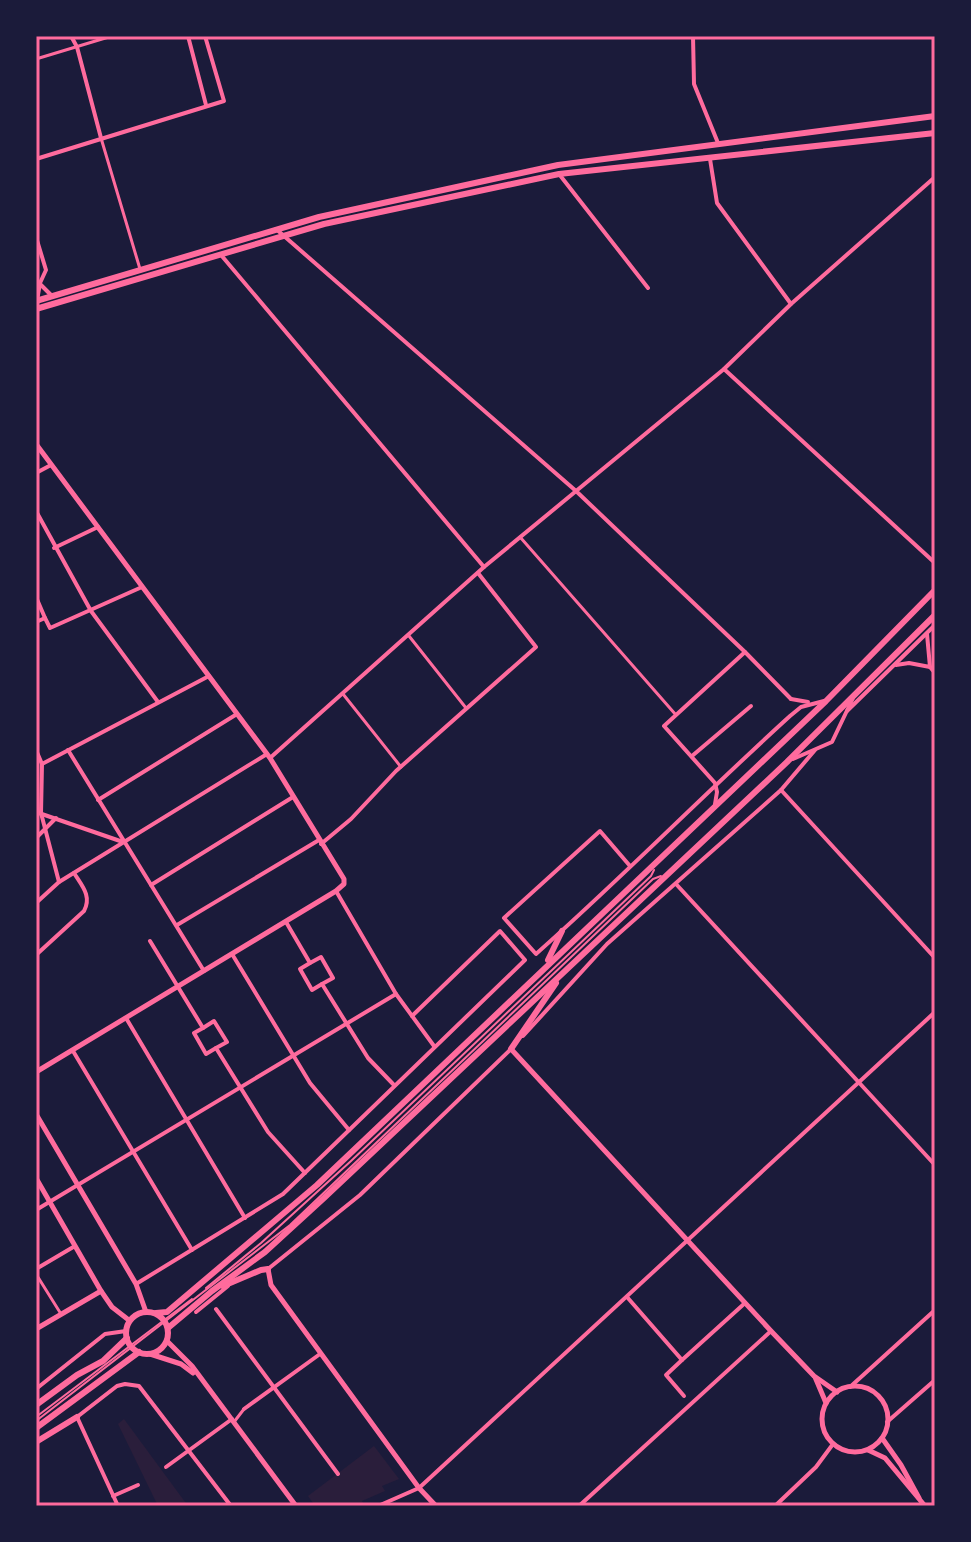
<svg xmlns="http://www.w3.org/2000/svg" width="971" height="1542" font-family="'Source Sans 3',sans-serif">
<rect width="100%" height="100%" fill="#1b1b3a"/>
<g fill="#2a1e3b">
<polygon points="124,1419 188,1506 158,1506 118,1424"/>
<polygon points="374,1446 399,1479 382,1486 385,1491 362,1501 365,1506 315,1506 308,1496"/>
</g>
<g fill="none" stroke-linecap="round" stroke-linejoin="round">
<g stroke="#ff6b9d" stroke-width="2">
<polyline points="206,1288 261,1243 351,1161 651,876 654,870"/>
<polyline points="36,1417 192,1299"/>
<polyline points="36,1421 290,1225 653,879 661,876"/>
</g>
<g stroke="#ff6b9d" stroke-width="3">
<polyline points="36,59 112,36"/>
<polyline points="101,138 140,269"/>
<polyline points="520,537 676,715"/>
<polyline points="409,636 466,708"/>
<polyline points="343,694 401,767"/>
<polyline points="36,1274 61,1314"/>
<polyline points="234,1422 244,1409"/>
</g>
<g stroke="#ff6b9d" stroke-width="4">
<polyline points="71,36 77,47 101,138"/>
<polyline points="188,36 206,105"/>
<polyline points="693,36 694,84 718,143"/>
<polyline points="36,159 224,101 205,36"/>
<polyline points="710,159 717,203 791,304"/>
<polyline points="559,174 648,288"/>
<polyline points="276,229 576,491 745,652 791,699"/>
<polyline points="36,237 46,270 40,283 37,301"/>
<polyline points="221,255 484,567"/>
<polyline points="40,284 52,296"/>
<polyline points="724,369 935,563"/>
<polyline points="36,473 51,465"/>
<polyline points="36,511 91,611 158,702"/>
<polyline points="54,548 98,527"/>
<polyline points="36,597 45,618"/>
<polyline points="36,622 45,618 50,628 142,587"/>
<polyline points="896,665 909,663 930,667 927,634"/>
<polyline points="930,667 935,673"/>
<polyline points="791,699 808,702"/>
<polyline points="847,711 935,625"/>
<polyline points="36,750 42,764 41,813 59,882"/>
<polyline points="68,750 204,971"/>
<polyline points="692,756 751,706"/>
<polyline points="270,758 484,567 724,369 791,304 935,177"/>
<polyline points="793,759 832,742 853,698"/>
<polyline points="42,764 209,676"/>
<polyline points="781,790 935,958"/>
<polyline points="98,800 237,714"/>
<polyline points="715,804 717,792 715,783 664,726 745,652"/>
<polyline points="36,812 123,842"/>
<polyline points="36,838 56,818"/>
<polyline points="321,844 351,819 396,771 536,647 478,573"/>
<path d="M630 866 600 831 504 918 536 954C623 877 704 794 790 716L801 707 824 701"/>
<polyline points="676,884 935,1165"/>
<polyline points="151,885 293,797"/>
<polyline points="336,891 396,994 434,1046"/>
<polyline points="36,903 59,882 267,754"/>
<polyline points="286,922 310,963 300,969 312,990 322,984"/>
<polyline points="177,925 319,840"/>
<polyline points="150,941 203,1028 194,1033 206,1054 216,1048"/>
<polyline points="232,954 310,1083 349,1130"/>
<path d="M36 955 84 911C92 896 82 886 74 873"/>
<polyline points="310,963 321,957 333,978 322,984 368,1058 393,1084"/>
<polyline points="126,1018 245,1218"/>
<polyline points="203,1028 214,1021 227,1042 216,1048 268,1132 305,1173"/>
<polyline points="523,1036 607,944 781,790 815,750"/>
<polyline points="73,1051 192,1250"/>
<polyline points="36,1210 396,994"/>
<polyline points="36,1269 75,1246"/>
<polyline points="268,1269 360,1195 512,1048"/>
<polyline points="136,1284 283,1194 525,960 500,931 412,1016"/>
<polyline points="627,1297 682,1360 745,1303"/>
<polyline points="216,1309 338,1474"/>
<polyline points="196,1312 228,1286"/>
<polyline points="682,1360 666,1375 684,1396"/>
<polyline points="850,1387 935,1310"/>
<polyline points="36,1389 105,1334 126,1331"/>
<polyline points="244,1409 320,1354"/>
<polyline points="887,1422 935,1380"/>
<polyline points="166,1467 232,1419"/>
<polyline points="113,1496 138,1485"/>
<polyline points="118,1506 77,1417 117,1386 125,1384 139,1386 231,1506"/>
<polyline points="378,1506 419,1488 935,1012"/>
<polyline points="579,1506 771,1331"/>
<polyline points="775,1506 816,1467 833,1444"/>
</g>
<g stroke="#ff6b9d" stroke-width="5">
<polyline points="36,444 270,758 344,879 344,884 336,891 36,1072"/>
<polyline points="511,1049 771,1331 814,1376 837,1392"/>
<polyline points="36,1114 136,1284 146,1312"/>
<polyline points="36,1178 101,1291 112,1307 130,1321"/>
<polyline points="268,1269 271,1285 419,1488 436,1506"/>
<polyline points="36,1329 101,1291"/>
<polyline points="167,1341 192,1366 296,1506"/>
<polyline points="150,1354 181,1364 193,1373"/>
<polyline points="815,1377 826,1403"/>
<circle cx="855" cy="1419" r="33"/>
<polyline points="882,1438 901,1465 919,1498"/>
<polyline points="868,1450 885,1458 925,1506"/>
</g>
<g stroke="#ff6b9d" stroke-width="6">
<polyline points="36,301 319,217 558,165 935,116"/>
<polyline points="36,309 324,224 559,174 935,133"/>
</g>
<g stroke="#ff6b9d" stroke-width="6">
<polyline points="548,960 562,931"/>
<polyline points="511,1049 556,983"/>
<polyline points="223,1286 261,1270 268,1269"/>
<circle cx="147" cy="1333" r="21"/>
<polyline points="156,1313 167,1312 317,1185 826,701 935,590"/>
<polyline points="168,1328 212,1291 265,1252 324,1198 787,762 935,615"/>
<polyline points="36,1405 77,1375 103,1361 127,1338"/>
<polyline points="36,1428 139,1352"/>
<polyline points="36,1442 77,1417"/>
</g>
</g>
<rect width="971" height="1542" fill="none" stroke="#1b1b3a" stroke-width="76"/>
<rect x="38" y="38" width="895" height="1466" fill="none" stroke="#ff6b9d" stroke-width="3"/>
</svg>
